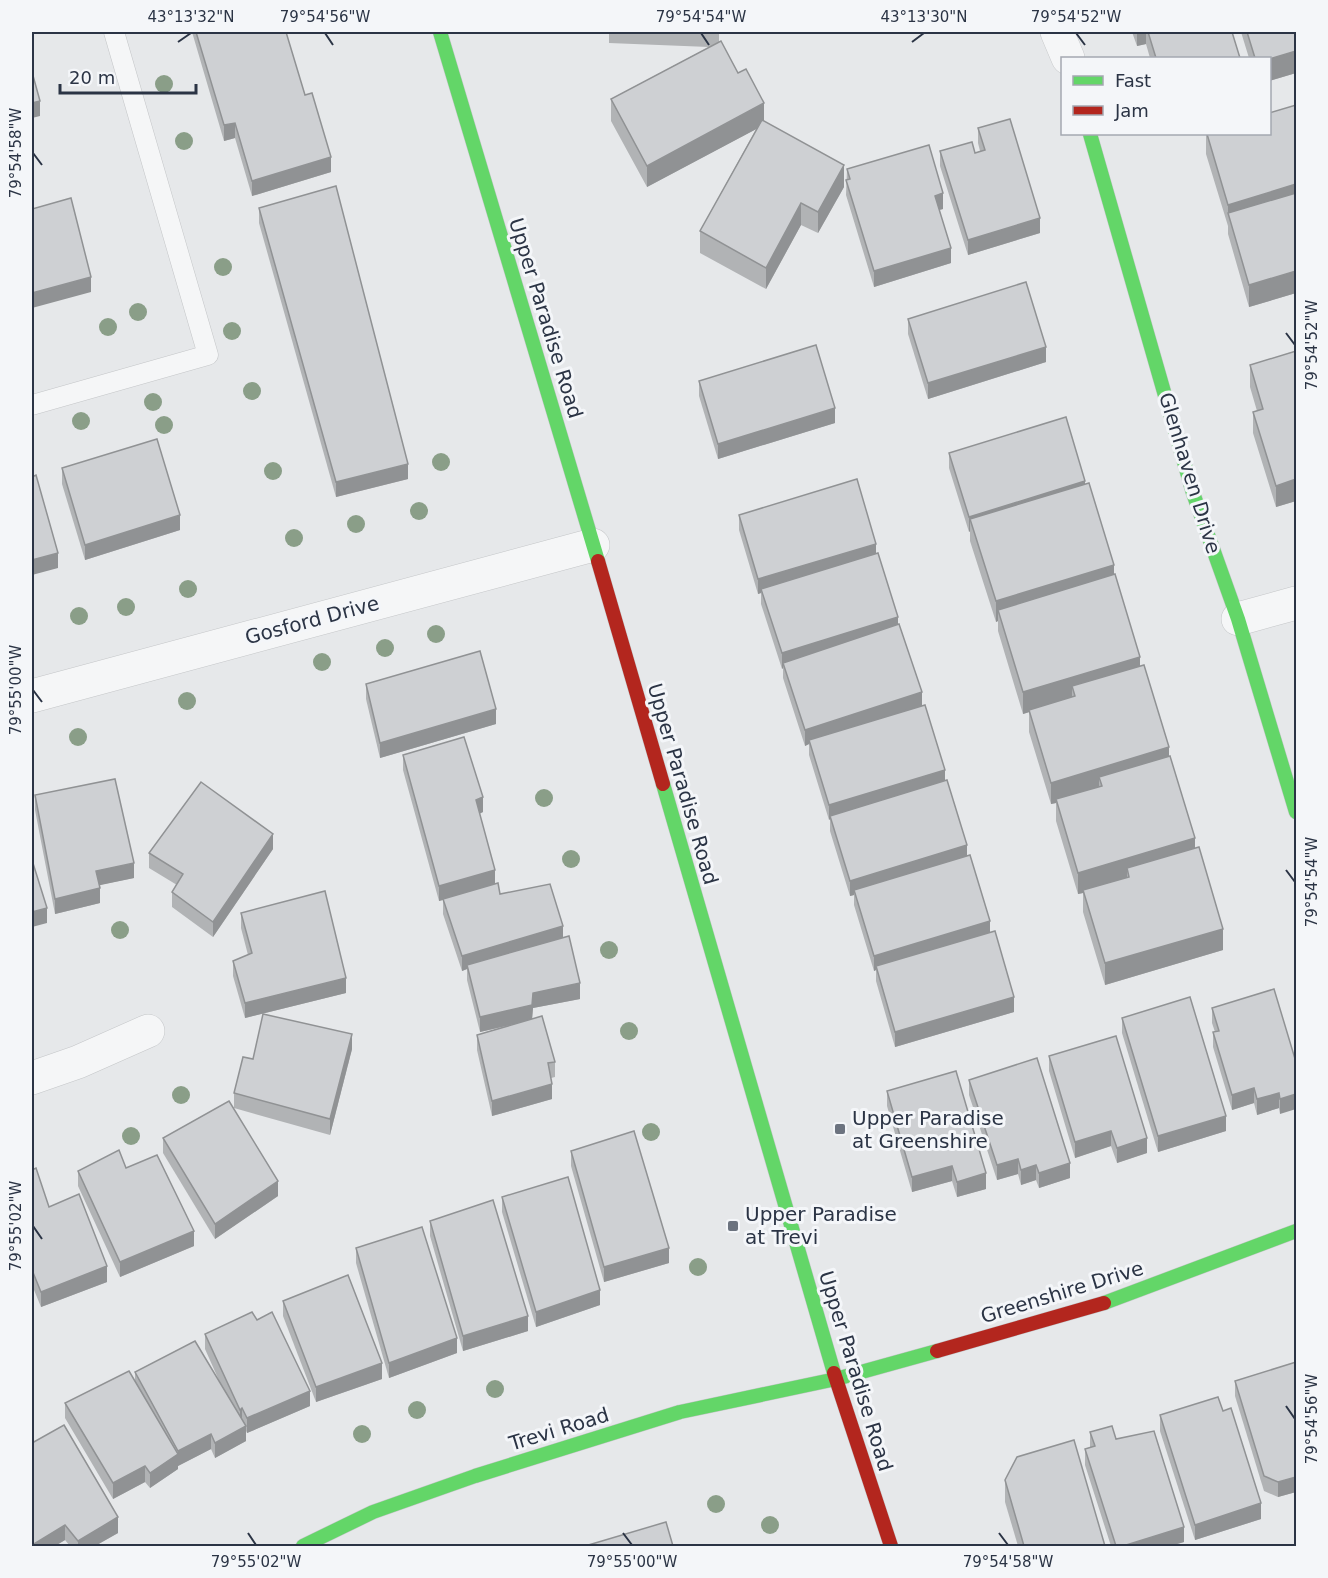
<svg xmlns="http://www.w3.org/2000/svg" width="1328" height="1578" font-family="'DejaVu Sans',sans-serif">
<rect width="100%" height="100%" fill="#e6e8ea"/>
<g fill="none" stroke-linecap="round" stroke-linejoin="round">
<defs>
<polyline id="lane" points="32,405 208,355 114,32"/>
<g id="street">
<polyline points="1057,32 1068,58"/>
<polyline points="1238,619 1296,603"/>
<polyline points="32,696 593,545"/>
<polyline points="32,1078 78,1062 148,1031"/>
</g>
<g id="fast">
<polyline points="440,32 598,561"/>
<polyline points="1090,134 1193,493 1238,619 1296,812"/>
<polyline points="663,784 834,1373"/>
<polyline points="1104,1303 1296,1231"/>
<polyline points="303,1546 373,1512 475,1476 680,1412 836,1379 937,1351"/>
</g>
<g id="jam">
<polyline points="598,561 663,784"/>
<polyline points="937,1351 1104,1303"/>
<polyline points="834,1373 891,1546"/>
</g>
</defs>
<use href="#lane" stroke="#c4c6c8" stroke-width="21"/>
<use href="#street" stroke="#c4c6c8" stroke-width="34"/>
<use href="#fast" stroke="#c4c6c8" stroke-width="15"/>
<use href="#jam" stroke="#c4c6c8" stroke-width="15"/>
<use href="#lane" stroke="#f5f6f7" stroke-width="20"/>
<use href="#street" stroke="#f5f6f7" stroke-width="33"/>
<use href="#fast" stroke="#63d668" stroke-width="14"/>
<use href="#jam" stroke="#b3261e" stroke-width="14"/>
</g>
<g fill="#8a9e88">
<circle cx="164" cy="84" r="9"/>
<circle cx="184" cy="141" r="9"/>
<circle cx="223" cy="267" r="9"/>
<circle cx="138" cy="312" r="9"/>
<circle cx="108" cy="327" r="9"/>
<circle cx="232" cy="331" r="9"/>
<circle cx="252" cy="391" r="9"/>
<circle cx="153" cy="402" r="9"/>
<circle cx="81" cy="421" r="9"/>
<circle cx="164" cy="425" r="9"/>
<circle cx="441" cy="462" r="9"/>
<circle cx="273" cy="471" r="9"/>
<circle cx="419" cy="511" r="9"/>
<circle cx="356" cy="524" r="9"/>
<circle cx="294" cy="538" r="9"/>
<circle cx="188" cy="589" r="9"/>
<circle cx="126" cy="607" r="9"/>
<circle cx="79" cy="616" r="9"/>
<circle cx="436" cy="634" r="9"/>
<circle cx="385" cy="648" r="9"/>
<circle cx="322" cy="662" r="9"/>
<circle cx="187" cy="701" r="9"/>
<circle cx="78" cy="737" r="9"/>
<circle cx="544" cy="798" r="9"/>
<circle cx="571" cy="859" r="9"/>
<circle cx="120" cy="930" r="9"/>
<circle cx="609" cy="950" r="9"/>
<circle cx="629" cy="1031" r="9"/>
<circle cx="181" cy="1095" r="9"/>
<circle cx="651" cy="1132" r="9"/>
<circle cx="131" cy="1136" r="9"/>
<circle cx="698" cy="1267" r="9"/>
<circle cx="495" cy="1389" r="9"/>
<circle cx="417" cy="1410" r="9"/>
<circle cx="362" cy="1434" r="9"/>
<circle cx="716" cy="1504" r="9"/>
<circle cx="770" cy="1525" r="9"/>
</g>
<g fill="#b1b3b5">
<polygon points="192,32 286,32 305,95 331,172 252,196 235,138 224,141"/>
<polygon points="609,32 719,32 719,42 764,121 844,187 818,233 801,225 766,289 700,253 700,231 756,129 647,187 611,121 611,99 709,47 609,43"/>
<polygon points="1132,32 1232,32 1240,58 1150,58 1146,44 1137,46"/>
<polygon points="1241,32 1296,32 1296,73 1269,81 1269,58 1249,58"/>
<polygon points="1296,105 1296,293 1249,307 1228,234 1228,226 1206,154 1206,134"/>
<polygon points="978,128 1040,233 968,255 940,166 940,151 975,153 980,151 978,143"/>
<polygon points="847,169 943,209 939,210 951,263 874,287 846,195"/>
<polygon points="259,208 408,479 336,497 259,223"/>
<polygon points="908,319 1046,362 928,399 908,334"/>
<polygon points="1296,351 1296,501 1276,507 1253,433 1253,412 1257,411 1250,387 1250,365"/>
<polygon points="699,381 835,423 718,459 699,396"/>
<polygon points="949,453 1085,484 1114,575 1140,666 1169,756 1223,950 1105,985 1083,912 1083,893 1078,894 1056,821 1056,803 1051,804 1029,732 1029,712 1023,714 998,631 998,621 996,622 970,541 970,531 969,532 949,468"/>
<polygon points="62,468 180,530 85,560 62,484"/>
<polygon points="739,515 876,553 1014,1012 895,1047 876,981 876,970 874,971 854,905 854,895 850,896 830,831 830,819 829,820 809,755 809,744 805,746 783,678 783,668 782,669 761,604 761,593 758,594 739,530"/>
<polygon points="366,684 496,724 380,758 366,699"/>
<polygon points="403,755 483,812 479,814 495,884 500,894 563,937 580,999 533,1008 532,1019 555,1062 555,1077 551,1078 552,1099 492,1116 477,1050 477,1035 515,1024 480,1032 467,980 467,969 462,971 443,914 443,900 439,901 403,770"/>
<polygon points="35,795 134,878 99,885 100,903 55,914 35,810"/>
<polygon points="273,849 213,937 172,907 172,892 177,885 149,868 149,853"/>
<polygon points="241,913 346,993 245,1018 233,976 233,961 248,955 241,928"/>
<polygon points="1212,1008 1296,1062 1280,1114 1279,1108 1257,1115 1254,1103 1232,1110 1213,1047 1213,1032 1215,1032 1212,1023"/>
<polygon points="1122,1018 1226,1131 1158,1152 1122,1033"/>
<polygon points="352,1049 330,1135 234,1108 234,1093 253,1059"/>
<polygon points="1049,1056 1147,1153 1117,1163 1111,1146 1075,1158 1049,1071"/>
<polygon points="969,1080 1070,1178 1039,1188 1036,1180 1021,1185 1018,1174 997,1180 969,1095"/>
<polygon points="887,1091 986,1189 957,1197 952,1181 912,1192 887,1106"/>
<polygon points="163,1138 278,1196 215,1239 163,1153"/>
<polygon points="571,1151 669,1263 604,1282 571,1166"/>
<polygon points="126,1168 194,1246 120,1277 78,1186 78,1171"/>
<polygon points="32,1170 49,1207 107,1282 41,1307 32,1285"/>
<polygon points="502,1197 600,1305 536,1327 502,1212"/>
<polygon points="430,1221 528,1331 463,1351 430,1236"/>
<polygon points="356,1248 457,1353 389,1378 356,1263"/>
<polygon points="283,1301 382,1379 316,1402 283,1316"/>
<polygon points="257,1320 310,1406 247,1433 246,1431 246,1441 215,1458 211,1449 178,1466 178,1469 150,1488 145,1482 113,1499 65,1418 65,1403 135,1381 135,1372 221,1385 205,1349 205,1334"/>
<polygon points="1296,1362 1296,1492 1278,1497 1264,1491 1235,1396 1235,1381"/>
<polygon points="1223,1411 1261,1519 1195,1540 1160,1431 1160,1415"/>
<polygon points="1090,1432 1116,1439 1184,1542 1170,1546 1111,1546 1085,1465 1085,1449 1090,1448"/>
<polygon points="32,1443 118,1533 95,1546 70,1546 65,1540 55,1546 32,1546"/>
<polygon points="1005,1480 1105,1546 1018,1546 1005,1502"/>
</g>
<g fill="#909294">
<polygon points="1137,32 1146,32 1146,44 1137,46"/>
<polygon points="1296,51 1296,73 1269,81 1269,59"/>
<polygon points="40,101 40,116 32,118 32,103"/>
<polygon points="764,103 764,125 647,187 647,166"/>
<polygon points="235,123 235,138 224,141 224,125"/>
<polygon points="331,157 331,172 252,196 252,181"/>
<polygon points="844,165 844,187 818,233 818,212"/>
<polygon points="1296,184 1296,206 1228,213 1228,226 1228,205"/>
<polygon points="943,193 943,209 935,211 935,196"/>
<polygon points="801,203 801,225 766,289 766,268"/>
<polygon points="1040,218 1040,233 968,255 968,240"/>
<polygon points="951,248 951,263 874,287 874,271"/>
<polygon points="1296,271 1296,293 1249,307 1249,285"/>
<polygon points="91,277 91,292 32,308 32,293"/>
<polygon points="1046,347 1046,362 928,399 928,383"/>
<polygon points="835,408 835,423 718,459 718,444"/>
<polygon points="408,464 408,479 336,497 336,482"/>
<polygon points="1296,479 1296,501 1276,507 1276,486"/>
<polygon points="1085,481 1085,497 970,519 970,531 969,532 969,517"/>
<polygon points="180,515 180,530 85,560 85,545"/>
<polygon points="876,544 876,559 761,589 761,593 758,594 758,579"/>
<polygon points="58,553 58,568 32,575 32,560"/>
<polygon points="1114,565 1114,587 998,610 998,621 996,622 996,601"/>
<polygon points="898,617 898,632 783,663 783,668 782,669 782,653"/>
<polygon points="1140,657 1140,678 1075,696 1072,686 1072,699 1023,714 1023,692"/>
<polygon points="922,692 922,707 809,740 809,744 805,746 805,730"/>
<polygon points="496,709 496,724 380,758 380,743"/>
<polygon points="1169,747 1169,769 1102,786 1099,777 1099,790 1056,799 1056,803 1051,804 1051,783"/>
<polygon points="945,770 945,785 830,816 830,819 829,820 829,805"/>
<polygon points="483,797 483,812 476,815 476,800"/>
<polygon points="273,834 273,849 213,937 213,922"/>
<polygon points="1195,838 1195,859 1129,877 1127,868 1127,880 1083,890 1083,893 1078,894 1078,873"/>
<polygon points="967,845 967,860 854,890 854,895 850,896 850,881"/>
<polygon points="134,863 134,878 96,886 96,871"/>
<polygon points="495,870 495,885 439,901 439,886"/>
<polygon points="100,888 100,903 55,914 55,899"/>
<polygon points="47,908 47,923 32,927 32,912"/>
<polygon points="990,921 990,936 876,966 876,970 874,971 874,956"/>
<polygon points="563,926 563,941 467,965 467,969 462,971 462,956"/>
<polygon points="1223,929 1223,950 1105,985 1105,963"/>
<polygon points="346,978 346,993 245,1018 245,1003"/>
<polygon points="580,983 580,999 533,1008 532,1020 480,1032 480,1017 533,993"/>
<polygon points="1014,997 1014,1012 895,1047 895,1032"/>
<polygon points="352,1034 352,1049 330,1135 330,1119"/>
<polygon points="552,1084 552,1099 492,1116 492,1101"/>
<polygon points="1254,1088 1254,1103 1232,1110 1232,1095"/>
<polygon points="1279,1093 1279,1108 1257,1115 1257,1099"/>
<polygon points="1296,1094 1296,1109 1280,1114 1280,1099"/>
<polygon points="1226,1116 1226,1131 1158,1152 1158,1136"/>
<polygon points="1111,1131 1111,1146 1075,1158 1075,1142"/>
<polygon points="1147,1138 1147,1153 1117,1163 1117,1148"/>
<polygon points="1018,1159 1018,1174 997,1180 997,1165"/>
<polygon points="1070,1163 1070,1178 1039,1188 1039,1173"/>
<polygon points="1036,1165 1036,1180 1021,1185 1021,1170"/>
<polygon points="952,1166 952,1181 912,1192 912,1177"/>
<polygon points="986,1173 986,1189 957,1197 957,1182"/>
<polygon points="278,1181 278,1196 215,1239 215,1224"/>
<polygon points="194,1231 194,1246 120,1277 120,1262"/>
<polygon points="669,1248 669,1263 604,1282 604,1267"/>
<polygon points="107,1266 107,1282 41,1307 41,1292"/>
<polygon points="600,1290 600,1305 536,1327 536,1312"/>
<polygon points="528,1316 528,1331 463,1351 463,1336"/>
<polygon points="457,1338 457,1353 389,1378 389,1363"/>
<polygon points="382,1363 382,1379 316,1402 316,1387"/>
<polygon points="310,1391 310,1406 247,1433 247,1418"/>
<polygon points="242,1408 242,1424 240,1425 240,1410"/>
<polygon points="246,1426 246,1441 215,1458 215,1443"/>
<polygon points="211,1434 211,1449 178,1466 178,1451"/>
<polygon points="178,1454 178,1469 150,1488 150,1473"/>
<polygon points="145,1466 145,1482 113,1499 113,1483"/>
<polygon points="1296,1477 1296,1492 1278,1497 1278,1482"/>
<polygon points="1261,1503 1261,1519 1195,1540 1195,1525"/>
<polygon points="118,1517 118,1533 95,1546 78,1546 78,1541"/>
<polygon points="65,1525 65,1540 55,1546 34,1546 34,1544"/>
<polygon points="1184,1527 1184,1542 1170,1546 1123,1546"/>
</g>
<g fill="#ced0d3" stroke="#909294" stroke-width="1.5">
<polygon points="196,32 286,32 305,95 312,93 331,157 252,181 235,123 224,125"/>
<polygon points="1148,32 1232,32 1240,58 1156,58"/>
<polygon points="1247,32 1296,32 1296,51 1269,59 1255,58"/>
<polygon points="721,41 738,73 746,69 764,103 647,166 611,99"/>
<polygon points="32,72 40,101 32,103"/>
<polygon points="1296,105 1296,184 1228,205 1207,134 1269,134 1269,113"/>
<polygon points="1010,119 1040,218 968,240 940,151 972,142 975,153 985,150 978,128"/>
<polygon points="762,120 844,165 818,212 801,203 766,268 700,231"/>
<polygon points="929,145 943,193 935,196 951,248 874,271 846,180 850,179 847,169"/>
<polygon points="336,186 408,464 336,482 259,208"/>
<polygon points="1296,193 1296,271 1249,285 1228,213"/>
<polygon points="71,198 91,277 32,293 32,209"/>
<polygon points="1026,282 1046,347 928,383 908,319"/>
<polygon points="816,345 835,408 718,444 699,381"/>
<polygon points="1296,351 1296,479 1276,486 1253,412 1263,409 1250,365"/>
<polygon points="1066,417 1085,481 969,517 949,453"/>
<polygon points="157,439 180,515 85,545 62,468"/>
<polygon points="36,475 58,553 32,560 32,477"/>
<polygon points="857,479 876,544 758,579 739,515"/>
<polygon points="1089,483 1114,565 996,601 970,519"/>
<polygon points="878,553 898,617 782,653 761,589"/>
<polygon points="1115,574 1140,657 1023,692 998,610"/>
<polygon points="899,624 922,692 805,730 783,663"/>
<polygon points="480,651 496,709 380,743 366,684"/>
<polygon points="1144,665 1169,747 1051,783 1029,710 1075,696 1072,686"/>
<polygon points="925,705 945,770 829,805 809,740"/>
<polygon points="464,737 483,797 476,800 495,870 439,886 403,755"/>
<polygon points="1170,756 1195,838 1078,873 1056,799 1102,786 1099,777"/>
<polygon points="115,779 134,863 96,871 100,888 55,899 35,795"/>
<polygon points="947,780 967,845 850,881 830,816"/>
<polygon points="201,782 273,834 213,922 172,892 183,874 149,853"/>
<polygon points="1199,847 1223,929 1105,963 1083,890 1129,877 1127,868"/>
<polygon points="970,855 990,921 874,956 854,890"/>
<polygon points="32,860 47,908 32,912"/>
<polygon points="498,883 500,894 550,884 563,926 462,956 443,899"/>
<polygon points="325,891 346,978 245,1003 233,961 252,953 241,913"/>
<polygon points="995,931 1014,997 895,1032 876,966"/>
<polygon points="569,936 580,983 533,993 532,1005 480,1017 467,965"/>
<polygon points="1274,989 1296,1062 1296,1094 1280,1099 1279,1093 1257,1099 1254,1088 1232,1095 1213,1032 1219,1031 1212,1008"/>
<polygon points="1190,997 1226,1116 1158,1136 1122,1018"/>
<polygon points="263,1014 352,1034 330,1119 234,1093 243,1057 253,1059"/>
<polygon points="542,1016 555,1062 548,1063 552,1084 492,1101 477,1035"/>
<polygon points="1116,1036 1147,1138 1117,1148 1111,1131 1075,1142 1049,1056"/>
<polygon points="1037,1058 1070,1163 1039,1173 1036,1165 1021,1170 1018,1159 997,1165 969,1080"/>
<polygon points="956,1071 986,1173 957,1182 952,1166 912,1177 887,1091"/>
<polygon points="229,1101 278,1181 215,1224 163,1138"/>
<polygon points="634,1131 669,1248 604,1267 571,1151"/>
<polygon points="119,1150 126,1168 157,1155 194,1231 120,1262 78,1171"/>
<polygon points="36,1168 49,1207 79,1194 107,1266 41,1292 32,1270 32,1170"/>
<polygon points="568,1177 600,1290 536,1312 502,1197"/>
<polygon points="493,1200 528,1316 463,1336 430,1221"/>
<polygon points="422,1227 457,1338 389,1363 356,1248"/>
<polygon points="348,1275 382,1363 316,1387 283,1301"/>
<polygon points="252,1312 257,1320 272,1312 310,1391 247,1418 242,1408 240,1410 205,1334"/>
<polygon points="195,1341 246,1426 215,1443 211,1434 178,1451 135,1372"/>
<polygon points="1296,1362 1296,1477 1278,1482 1264,1476 1235,1381"/>
<polygon points="129,1371 178,1454 150,1473 145,1466 113,1483 65,1403"/>
<polygon points="1218,1397 1223,1411 1231,1408 1261,1503 1195,1525 1160,1415"/>
<polygon points="64,1425 118,1517 78,1541 65,1525 34,1544 32,1541 32,1443"/>
<polygon points="1112,1426 1116,1439 1154,1431 1184,1527 1123,1546 1116,1546 1085,1449 1095,1446 1090,1432"/>
<polygon points="1074,1440 1105,1546 1024,1546 1005,1480 1017,1457"/>
<polygon points="666,1522 673,1546 585,1546"/>
</g>
<path fill="none" stroke="#2b3445" stroke-width="2" d="M325 33 333 45M701 33 709 45M1076 33 1085 45M178 42 191 33M912 42 924 33M33 153 42 165M1286 333 1295 345M33 690 42 702M1286 870 1295 882M33 1226 42 1239M1286 1406 1295 1419M248 1533 256 1545M623 1533 632 1545M999 1533 1008 1545"/>
<g fill="#6c737f" stroke="#f4f6f9" stroke-width="2">
<rect x="834" y="1123" width="12" height="12" rx="3"/>
<rect x="727" y="1220" width="12" height="12" rx="3"/>
</g>
<g text-anchor="middle" stroke-width="6" stroke-linejoin="round" paint-order="stroke">
<g font-size="20" fill="#2b3445" stroke="#f4f6f9">
<text transform="translate(546 318) rotate(73)" y="7">Upper Paradise Road</text>
<text transform="translate(1190 473) rotate(73)" y="7">Glenhaven Drive</text>
<text transform="translate(312 620) rotate(-15)" y="7">Gosford Drive</text>
<text transform="translate(683 784) rotate(74)" y="7">Upper Paradise Road</text>
<text transform="translate(1062 1292) rotate(-17)" y="7">Greenshire Drive</text>
<text transform="translate(856 1371) rotate(73)" y="7">Upper Paradise Road</text>
<text transform="translate(559 1429) rotate(-17)" y="7">Trevi Road</text>
</g>
<g font-size="20" fill="#2b3445" stroke="#f4f6f9" text-anchor="start">
<text x="852" y="1125">Upper Paradise<tspan x="852" dy="23">at Greenshire</tspan></text>
<text x="745" y="1221">Upper Paradise<tspan x="745" dy="23">at Trevi</tspan></text>
</g>
</g>
<rect width="1328" height="1578" fill="none" stroke="#f4f6f9" stroke-width="66"/>
<rect x="1061" y="57" width="210" height="78" fill="#f4f6f9" stroke="#a4a8b1" stroke-width="1.5"/>
<rect x="1073" y="76" width="30" height="9" fill="#63d668" stroke="#a4a8b1" stroke-width="1.5"/>
<text x="1115" y="87" font-size="18" fill="#2b3445">Fast</text>
<rect x="1073" y="106" width="30" height="9" fill="#b3261e" stroke="#a4a8b1" stroke-width="1.5"/>
<text x="1115" y="117" font-size="18" fill="#2b3445">Jam</text>
<path d="M60 84v9h136v-9" fill="none" stroke="#2b3445" stroke-width="3"/>
<text x="69" y="84" font-size="18" fill="#2b3445" stroke="#f4f6f9" stroke-width="4.5" paint-order="stroke">20 m</text>
<rect x="33" y="33" width="1262" height="1512" fill="none" stroke="#2b3445" stroke-width="2"/>
<g font-size="15" text-anchor="middle" fill="#2b3445">
<text x="191" y="22">43°13'32"N</text>
<text x="325" y="22">79°54'56"W</text>
<text x="701" y="22">79°54'54"W</text>
<text x="924" y="22">43°13'30"N</text>
<text x="1076" y="22">79°54'52"W</text>
<text transform="translate(16 153) rotate(-90)" y="5">79°54'58"W</text>
<text transform="translate(1312 345) rotate(-90)" y="5">79°54'52"W</text>
<text transform="translate(16 690) rotate(-90)" y="5">79°55'00"W</text>
<text transform="translate(1312 882) rotate(-90)" y="5">79°54'54"W</text>
<text transform="translate(16 1226) rotate(-90)" y="5">79°55'02"W</text>
<text transform="translate(1312 1419) rotate(-90)" y="5">79°54'56"W</text>
<text x="256" y="1567">79°55'02"W</text>
<text x="632" y="1567">79°55'00"W</text>
<text x="1008" y="1567">79°54'58"W</text>
</g>
</svg>
